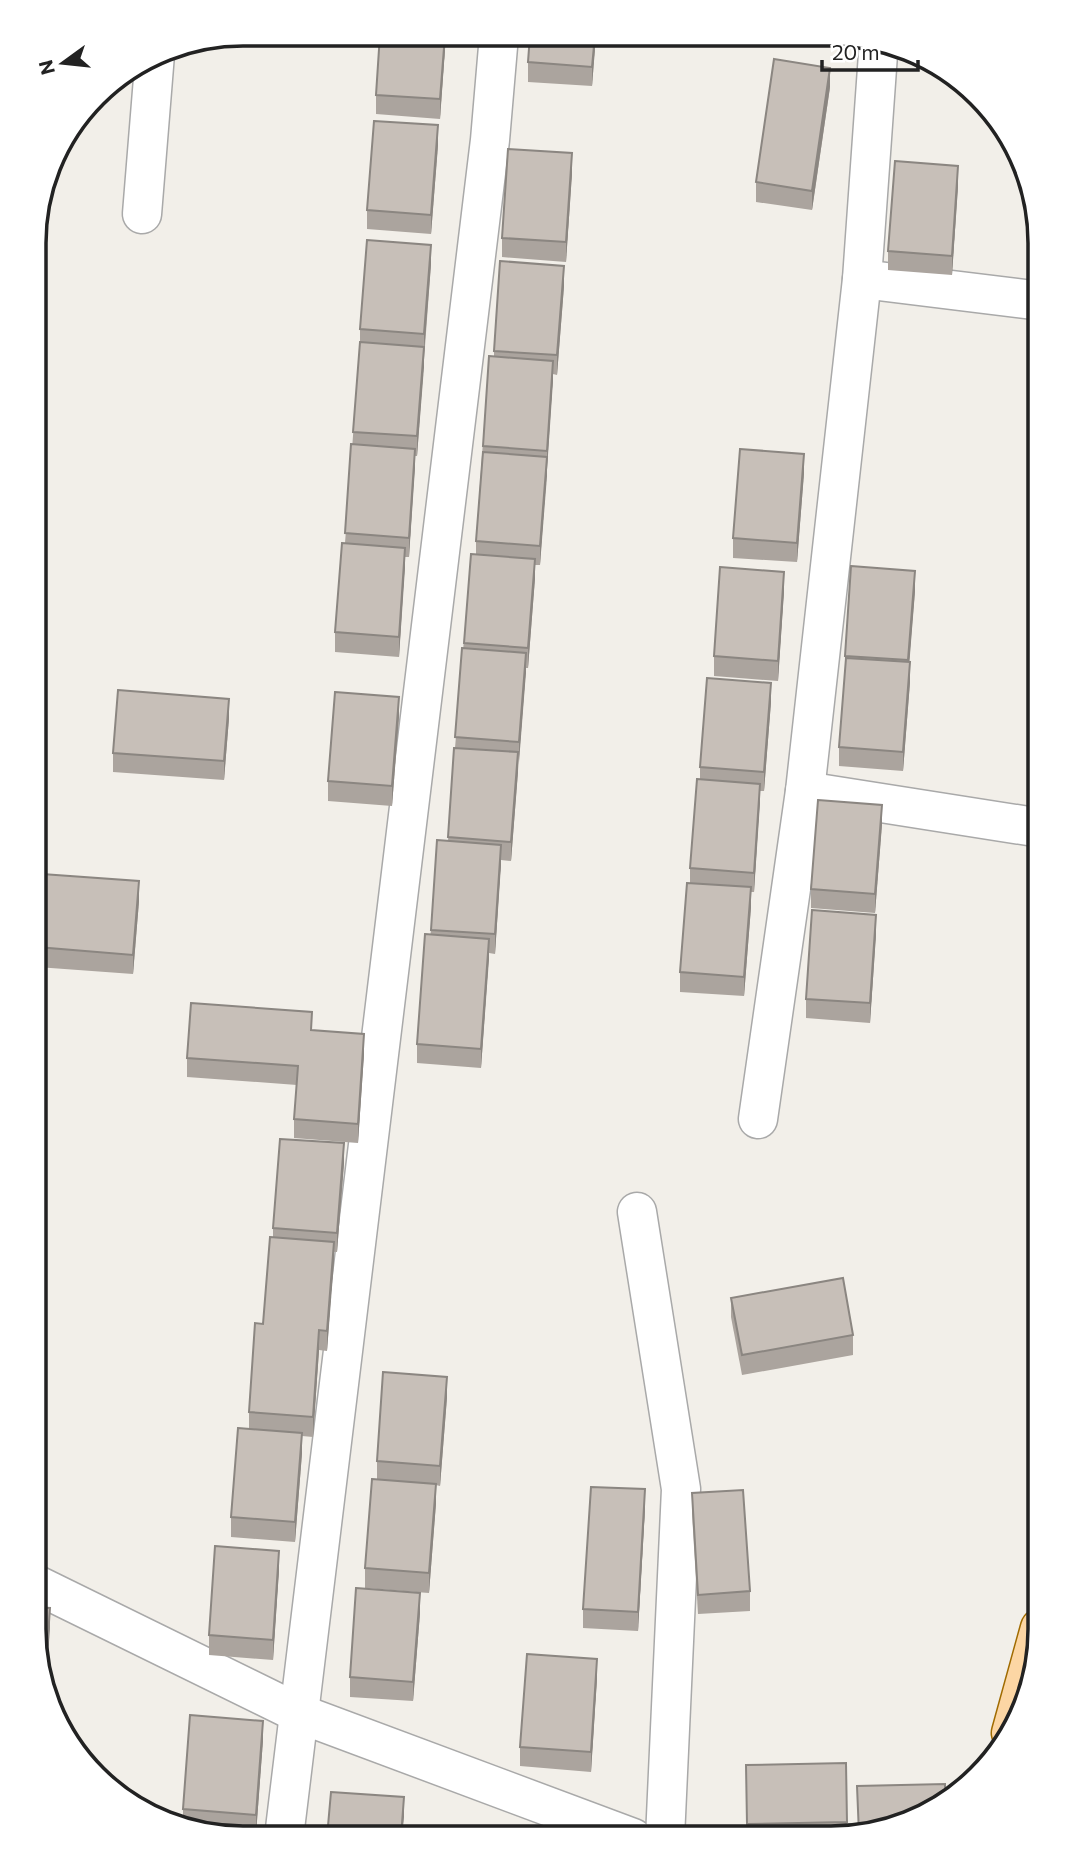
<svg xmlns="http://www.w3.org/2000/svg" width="1074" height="1872" font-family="Commissioner,sans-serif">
<rect width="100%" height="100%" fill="#f2efe9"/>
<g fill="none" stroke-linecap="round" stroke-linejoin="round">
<defs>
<g id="minor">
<polyline points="142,214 155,54"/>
<polyline points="862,279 1041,301"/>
<polyline points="805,791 862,279 879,40"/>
<polyline points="758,1119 805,791 1041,828"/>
<polyline points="637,1212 681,1489 665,1838"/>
<polyline points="33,1583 298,1713 633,1838"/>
<polyline points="284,1837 490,140 499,35"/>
</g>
<polyline id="major" points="1011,1733 1040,1628"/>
</defs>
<use href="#minor" stroke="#a9a9a9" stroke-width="41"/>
<use href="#major" stroke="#a06b00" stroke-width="41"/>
<use href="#minor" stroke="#fff" stroke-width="38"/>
<use href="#major" stroke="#fcd6a4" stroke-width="38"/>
</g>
<g fill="#aba49e">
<polygon points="446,35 440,119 376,114 376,95"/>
<polygon points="596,35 592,86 528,82 528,62"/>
<polygon points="830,87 812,210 756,202 756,182"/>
<polygon points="438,145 431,234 367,229 367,210"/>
<polygon points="572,173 566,262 502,257 502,238"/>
<polygon points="958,186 952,275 888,270 888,251"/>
<polygon points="431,264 417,456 415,456 409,557 405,557 399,657 335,652 335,632 345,543 360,342 360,329"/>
<polygon points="564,286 557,375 553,374 540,565 535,565 535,578 528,668 526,668 511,861 501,860 495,954 489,953 481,1068 417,1063 417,1044 431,930 448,841 454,748 455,748 471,554 476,555 476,541 489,356 494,357 494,351"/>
<polygon points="804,473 797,562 733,558 733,538"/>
<polygon points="784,591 778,681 714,676 714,656"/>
<polygon points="915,591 909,662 910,682 903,771 839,766 839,747 845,674 845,656"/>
<polygon points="771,702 764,791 760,791 754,892 751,892 751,907 744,996 680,992 680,972 690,883 690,868 700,779 700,767"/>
<polygon points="399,716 392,806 328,801 328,781"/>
<polygon points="229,718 224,780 113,772 113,753"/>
<polygon points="882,824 875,913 811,908 811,889"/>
<polygon points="139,901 133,974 37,967 37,947"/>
<polygon points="876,934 870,1023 806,1018 806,999"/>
<polygon points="312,1030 364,1054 358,1143 294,1138 294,1119 297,1085 187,1077 187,1058"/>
<polygon points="344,1163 337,1252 334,1252 327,1351 319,1350 313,1437 302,1436 302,1453 295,1542 231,1537 231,1517 249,1429 249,1412 263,1324 273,1237 273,1228"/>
<polygon points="731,1298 853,1335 853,1355 742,1375 731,1317"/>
<polygon points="447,1397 440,1486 436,1485 436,1503 429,1593 365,1588 365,1568 377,1479 377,1461"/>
<polygon points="692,1493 750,1591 750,1611 698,1614 692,1513"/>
<polygon points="645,1509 638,1631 583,1628 583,1609"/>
<polygon points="279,1570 273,1660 209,1655 209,1635"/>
<polygon points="420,1613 413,1701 350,1697 350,1677"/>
<polygon points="597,1678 591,1772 520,1766 520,1747"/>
<polygon points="263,1740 256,1834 197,1830 183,1824 183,1809"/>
<polygon points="846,1763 847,1836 832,1839 747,1838 746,1785"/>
</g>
<g fill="#8b8681">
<polygon points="445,35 446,35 440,119 440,99"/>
<polygon points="595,35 596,35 592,86 592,67"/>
<polygon points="830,68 830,87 812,210 812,191"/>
<polygon points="438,125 438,145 431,234 431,215"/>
<polygon points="572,153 572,173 566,262 566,242"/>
<polygon points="958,166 958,186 952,275 952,256"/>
<polygon points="431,245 431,264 424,353 424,334"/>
<polygon points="564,266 564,286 557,375 557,355"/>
<polygon points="424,347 424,367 417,456 417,436"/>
<polygon points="553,361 553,381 547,470 547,451"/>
<polygon points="415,449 415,468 409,557 409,538"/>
<polygon points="804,454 804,473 797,562 797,543"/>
<polygon points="547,457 547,476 540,565 540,546"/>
<polygon points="405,548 405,568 399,657 399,637"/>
<polygon points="535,559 535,578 528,668 528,648"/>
<polygon points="915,571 915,591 908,680 908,660"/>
<polygon points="784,572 784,591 778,681 778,661"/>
<polygon points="526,653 526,672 519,762 519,742"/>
<polygon points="910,662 910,682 903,771 903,752"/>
<polygon points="771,683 771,702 764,791 764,772"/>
<polygon points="399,697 399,716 392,806 392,786"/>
<polygon points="229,699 229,718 224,780 224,761"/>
<polygon points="518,752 518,772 511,861 511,842"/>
<polygon points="760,784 760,803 754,892 754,873"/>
<polygon points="882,805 882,824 875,913 875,894"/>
<polygon points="501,845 501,865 495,954 495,934"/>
<polygon points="139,881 139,901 133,974 133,955"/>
<polygon points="751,887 751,907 744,996 744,977"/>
<polygon points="876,915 876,934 870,1023 870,1003"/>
<polygon points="489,939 489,959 481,1068 481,1049"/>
<polygon points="364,1034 364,1054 358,1143 358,1124"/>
<polygon points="344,1143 344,1163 337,1252 337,1233"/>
<polygon points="334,1242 334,1262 327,1351 327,1331"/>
<polygon points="319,1330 319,1350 313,1437 313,1417"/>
<polygon points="447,1377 447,1397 440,1486 440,1466"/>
<polygon points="302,1433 302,1453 295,1542 295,1522"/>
<polygon points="436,1484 436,1503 429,1593 429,1573"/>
<polygon points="645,1489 645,1509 638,1631 638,1612"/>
<polygon points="279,1551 279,1570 273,1660 273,1640"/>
<polygon points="420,1593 420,1613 413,1701 413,1682"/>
<polygon points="50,1608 50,1628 45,1698 44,1692"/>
<polygon points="597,1659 597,1678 591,1772 591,1752"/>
<polygon points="263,1721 263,1740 256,1834 256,1815"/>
<polygon points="404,1797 404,1817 402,1837 401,1837"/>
</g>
<g fill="#c7bfb8" stroke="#8b8681" stroke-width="2">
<polygon points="380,34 445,35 440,99 376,95"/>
<polygon points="530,35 595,35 592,67 528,62"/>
<polygon points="774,59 830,68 812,191 756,182"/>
<polygon points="374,121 438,125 431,215 367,210"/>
<polygon points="508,149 572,153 566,242 502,238"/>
<polygon points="895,161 958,166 952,256 888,251"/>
<polygon points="367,240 431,245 424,334 360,329"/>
<polygon points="500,261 564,266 557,355 494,351"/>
<polygon points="360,342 424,347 417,436 353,432"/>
<polygon points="489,356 553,361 547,451 483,446"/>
<polygon points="351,444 415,449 409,538 345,533"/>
<polygon points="740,449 804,454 797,543 733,538"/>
<polygon points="483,452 547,457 540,546 476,541"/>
<polygon points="342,543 405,548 399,637 335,632"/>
<polygon points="471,554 535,559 528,648 464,643"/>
<polygon points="851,566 915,571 908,660 845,656"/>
<polygon points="720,567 784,572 778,661 714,656"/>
<polygon points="462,648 526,653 519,742 455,737"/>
<polygon points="846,658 910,662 903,752 839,747"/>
<polygon points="707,678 771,683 764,772 700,767"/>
<polygon points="118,690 229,699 224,761 113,753"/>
<polygon points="335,692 399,697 392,786 328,781"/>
<polygon points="454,748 518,752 511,842 448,837"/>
<polygon points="697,779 760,784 754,873 690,868"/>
<polygon points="818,800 882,805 875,894 811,889"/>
<polygon points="437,840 501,845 495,934 431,930"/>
<polygon points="42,874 139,881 133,955 37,947"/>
<polygon points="687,883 751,887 744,977 680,972"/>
<polygon points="812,910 876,915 870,1003 806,999"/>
<polygon points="425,934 489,939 481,1049 417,1044"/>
<polygon points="191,1003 312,1012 311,1030 364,1034 358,1124 294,1119 298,1066 187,1058"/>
<polygon points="280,1139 344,1143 337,1233 273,1228"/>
<polygon points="270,1237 334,1242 327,1331 319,1330 313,1417 249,1412 255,1323 263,1324"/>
<polygon points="843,1278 853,1335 742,1355 731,1298"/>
<polygon points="383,1372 447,1377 440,1466 377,1461"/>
<polygon points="238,1428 302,1433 295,1522 231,1517"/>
<polygon points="372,1479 436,1484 429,1573 365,1568"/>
<polygon points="591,1487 645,1489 638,1612 583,1609"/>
<polygon points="743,1490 750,1591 698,1595 692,1493"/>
<polygon points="215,1546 279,1551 273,1640 209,1635"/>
<polygon points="356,1588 420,1593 413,1682 350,1677"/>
<polygon points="33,1607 50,1608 44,1692 33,1630"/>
<polygon points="527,1654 597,1659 591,1752 520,1747"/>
<polygon points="190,1715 263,1721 256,1815 183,1809"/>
<polygon points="846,1763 847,1822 747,1824 746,1765"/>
<polygon points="945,1784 945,1803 899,1828 859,1834 857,1786"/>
<polygon points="331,1792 404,1797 401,1837 327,1837"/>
</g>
<path d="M0 0H1074V1872H0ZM243 46H831A197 197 0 0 1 1028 243V1629A197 197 0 0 1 831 1826H243A197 197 0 0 1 46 1629V243A197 197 0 0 1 243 46Z" fill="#fff" fill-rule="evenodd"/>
<path fill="none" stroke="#222" stroke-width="3.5" d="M243 46H831A197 197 0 0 1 1028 243V1629A197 197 0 0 1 831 1826H243A197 197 0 0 1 46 1629V243A197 197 0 0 1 243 46Z"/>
<g transform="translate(63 63) rotate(255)" stroke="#ffffff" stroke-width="5" paint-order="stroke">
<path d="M0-5L12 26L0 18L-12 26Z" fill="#222222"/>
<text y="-10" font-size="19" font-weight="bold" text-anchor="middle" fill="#222222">N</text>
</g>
<path d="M822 60v10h96v-10" fill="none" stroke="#222222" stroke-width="3.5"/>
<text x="832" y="60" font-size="21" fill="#222222" stroke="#ffffff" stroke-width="5" paint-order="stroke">20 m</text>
</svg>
